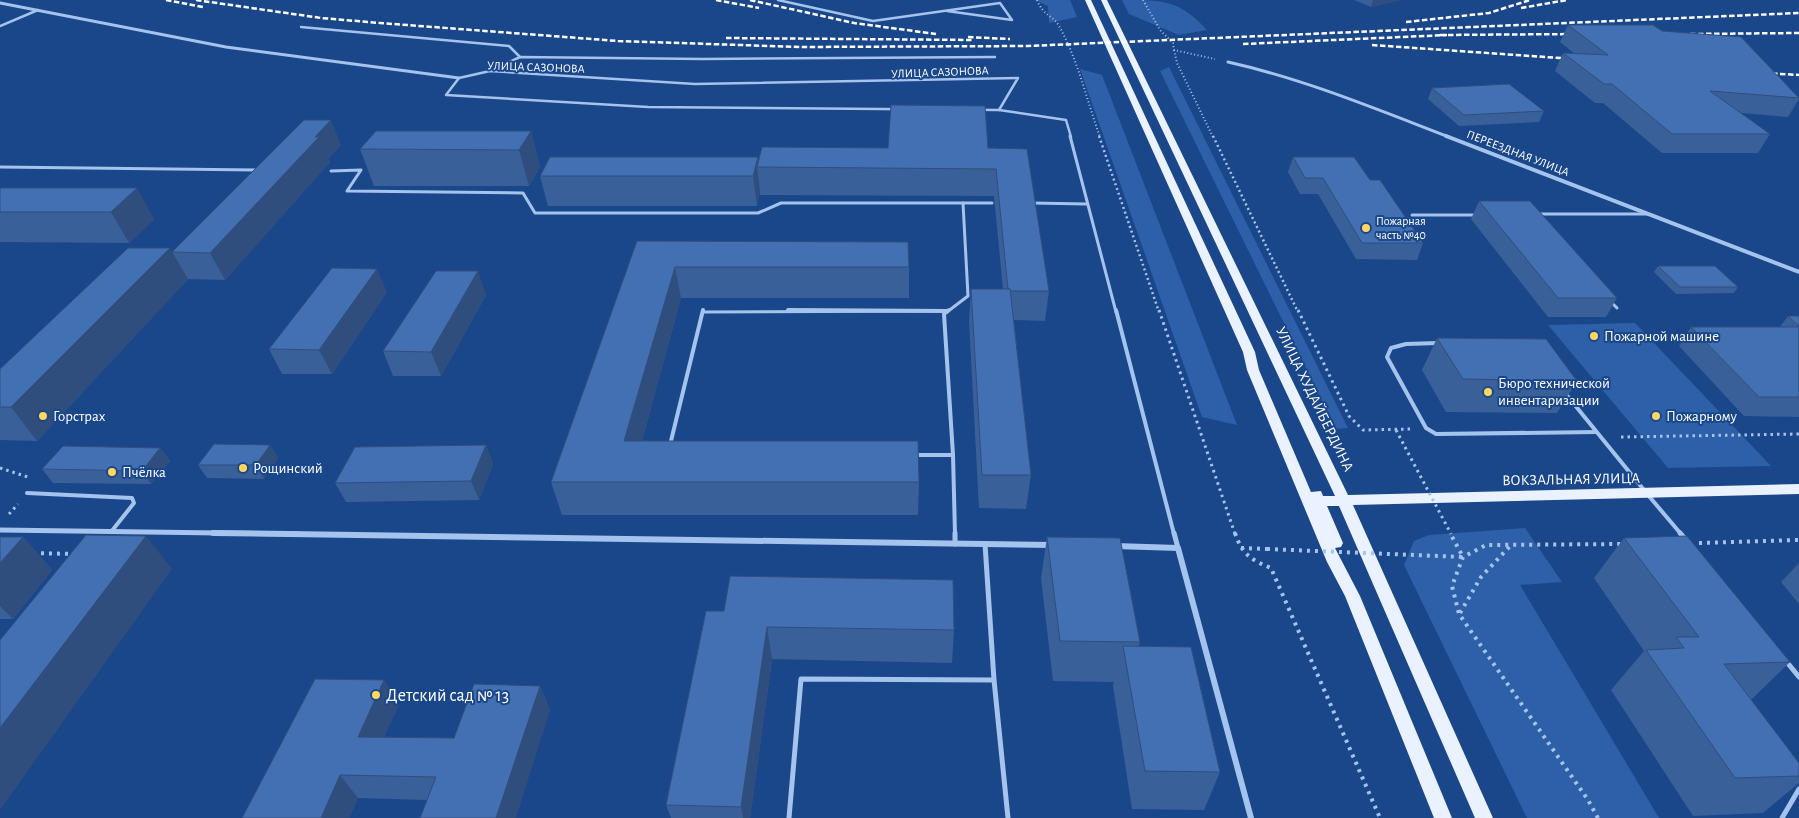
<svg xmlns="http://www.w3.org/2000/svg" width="1799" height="818" font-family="'Alegreya Sans',sans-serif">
<rect width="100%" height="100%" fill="#1a478a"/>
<g fill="#2d60a8">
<polygon points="1035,0 1070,0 1077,17 1049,23 1048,6"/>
<path d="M1122 0C1164 0 1179 0 1207 30L1179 35 1129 14Z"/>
<polygon points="1169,67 1348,428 1336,429 1160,71"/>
<polygon points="1080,69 1102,75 1237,425 1202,417"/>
<polygon points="1635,323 1771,466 1668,468 1548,325"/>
<polygon points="1525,528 1562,582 1520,585 1659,818 1527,818 1404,565 1414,541 1429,535"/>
</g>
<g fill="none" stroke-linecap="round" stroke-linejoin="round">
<g stroke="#a4c3ed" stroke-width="2" stroke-dasharray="1 2.5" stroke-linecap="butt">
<path d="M1037 0C1044 17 1053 15 1059 26 1078 60 1087 101 1100 137"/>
<polyline points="1143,0 1160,30 1173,43 1174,50 1215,59"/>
<polyline points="1174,50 1177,63 1213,137"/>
</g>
<g stroke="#a4c3ed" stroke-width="2.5" stroke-dasharray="2 3" stroke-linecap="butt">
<polyline points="1099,136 1159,312"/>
<polyline points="1213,136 1298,312"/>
</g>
<g stroke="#a4c3ed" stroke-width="3" stroke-dasharray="2.5 4" stroke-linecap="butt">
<polyline points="1159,310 1235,534"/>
<polyline points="1298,310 1349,416 1363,430 1411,429"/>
<polyline points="1396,430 1405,447"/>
<polyline points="1621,437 1799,434"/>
<polyline points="0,468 28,477"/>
<polyline points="9,514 18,504"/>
</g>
<g stroke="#a4c3ed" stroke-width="4" stroke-dasharray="3 5" stroke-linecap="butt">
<path d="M1235 533C1242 554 1251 560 1271 568L1380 818"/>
<polyline points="1699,543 1799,540"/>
<polyline points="1241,548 1267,549"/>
<polyline points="33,553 74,554"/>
<polyline points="1460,613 1481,577 1511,545"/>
<polyline points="1598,818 1588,800 1459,614 1452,586 1463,557 1486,545 1623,544"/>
</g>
<g stroke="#a4c3ed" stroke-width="2.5">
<polyline points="778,0 873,21 1000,3 1012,20 947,11"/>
<polyline points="0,26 38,10"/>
<polyline points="301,27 509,46 520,57"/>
<polyline points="492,70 520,57 703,59 995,57"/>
<polygon points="490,71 695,84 1018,78 999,110 648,107 446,95 459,78"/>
<polyline points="999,110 1066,120 1071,137"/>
</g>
<g stroke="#a4c3ed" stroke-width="3">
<polyline points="1070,136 1116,312"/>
<polyline points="0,167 258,170"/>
<polyline points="331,171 361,170 347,191 523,193 535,213 758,213 781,203 963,203"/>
<polyline points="1031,203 1087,204"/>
<polyline points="1537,214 1648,214"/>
<polyline points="1412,215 1478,215"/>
<polyline points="1611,302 1617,308"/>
<polyline points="703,312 947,311"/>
<polyline points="947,312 968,296 963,203 992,203"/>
</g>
<g stroke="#a4c3ed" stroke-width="4">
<polyline points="788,310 947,311"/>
<polyline points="949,310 944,314 953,455 955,534"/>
<polyline points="1116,310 1174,534"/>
<polyline points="1438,343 1406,344 1391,348 1387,357 1426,428 1436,434 1596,432"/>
<polyline points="1565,393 1644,490"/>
<polyline points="670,445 703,310"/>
<polyline points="915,455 953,455"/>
<polyline points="27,493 132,498 134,503 111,532"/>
<polyline points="1648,495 1681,534"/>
</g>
<g stroke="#a4c3ed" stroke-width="5">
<polyline points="955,533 955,544"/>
<polyline points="1174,533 1178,548"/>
<polyline points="1680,533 1686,540"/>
<polyline points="985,544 994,680 1008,818"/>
<polyline points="1786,661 1799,677"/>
<polyline points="789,818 801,679 994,680"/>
<polyline points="1782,818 1799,789"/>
</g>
<g stroke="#a4c3ed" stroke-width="3">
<polyline points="0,3 226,47 459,78"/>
<path d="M1228 62C1304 79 1376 109 1449 137"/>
</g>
<polyline stroke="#a4c3ed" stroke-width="4" points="1446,136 1799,272"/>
<polyline stroke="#a4c3ed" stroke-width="5" points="0,530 300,534"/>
<g stroke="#a4c3ed" stroke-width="6">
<polyline points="213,533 1052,545"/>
<polyline points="1115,546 1178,548 1251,818"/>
</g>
<polygon fill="#eaf1ff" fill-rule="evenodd" points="1085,0 1091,0 1255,352 1259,370 1311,492 1321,491 1323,496 1335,496 1101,0 1107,0 1348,495 1799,484 1799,494 1353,505 1493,818 1475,818 1339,506 1327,506 1343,543 1341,547 1335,548 1360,596 1452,818 1434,818 1345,596 1327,562 1247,370 1243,352"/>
<g stroke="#fff" stroke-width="2.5" stroke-dasharray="5.5 2.5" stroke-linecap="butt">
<polyline points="166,0 203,7"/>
<polyline points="196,0 321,18 380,23 618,41 801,47 1028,46 1799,13"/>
<polyline points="716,0 759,8"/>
<polyline points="750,0 854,23 936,34"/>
<polyline points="1521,8 1567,0"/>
<polyline points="1406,22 1489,13 1530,0"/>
<polyline points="1690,34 1799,33"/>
<polyline points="1440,35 1578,34"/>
<polyline points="968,37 1010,39"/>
<polyline points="726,38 974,40"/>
<polyline points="1243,44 1447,35"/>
<polyline points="1372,45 1574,59"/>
<polyline points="1764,73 1799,75"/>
</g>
<polyline stroke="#a4c3ed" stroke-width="3" stroke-dasharray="2.5 4" stroke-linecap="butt" points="1405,447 1451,534"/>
<polyline stroke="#a4c3ed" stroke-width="4" stroke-dasharray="3 5" stroke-linecap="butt" points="1267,549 1463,557 1450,533"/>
</g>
<g fill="#3a6099">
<polygon points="1354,0 1401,0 1371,7"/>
<polygon points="1568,25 1662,31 1799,98 1799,99 1788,117 1741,113 1770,134 1758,153 1662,153 1603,103 1595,103 1555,71 1563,53 1575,54 1560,42"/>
<polygon points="1432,88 1544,111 1539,122 1459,126 1428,99"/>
<polygon points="531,131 540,167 529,186 374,186 360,149"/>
<polygon points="341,145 328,159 330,162 225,280 188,279 37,441 0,440 0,369 172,252"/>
<polygon points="988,148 1049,291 1045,321 1014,320 1031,475 1026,509 979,508 969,321 971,289 1003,289 994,196 760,195 760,190 757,206 548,206 540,176 758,163"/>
<polygon points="1293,157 1370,180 1423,243 1417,260 1356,259 1318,194 1300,194 1288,172"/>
<polygon points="0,188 154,219 129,243 0,242"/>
<polygon points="1479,201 1617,298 1606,317 1548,317 1471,219"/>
<polygon points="637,241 909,267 909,298 681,298 642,441 919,482 918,515 562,515 551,482"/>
<polygon points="1658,266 1738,287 1734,293 1676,294 1654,272"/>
<polygon points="387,292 332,374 282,374 269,349"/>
<polygon points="486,295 441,376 393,376 383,351"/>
<polygon points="1788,316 1799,316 1799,417 1744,416 1679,346 1691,327 1780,327"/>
<polygon points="1437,338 1577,381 1557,413 1446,412 1422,370"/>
<polygon points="270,445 278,458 264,479 207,478 198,465"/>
<polygon points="486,445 493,464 479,500 346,502 335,483"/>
<polygon points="160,448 170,461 151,484 53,483 42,469"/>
<polygon points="0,537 23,537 52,570 13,619 0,619"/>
<polygon points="1047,537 1140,642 1139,646 1220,772 1204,810 1132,809 1113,686 1114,682 1053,681 1041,578"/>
<polygon points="1624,538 1790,662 1751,700 1799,763 1799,783 1763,813 1693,816 1611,690 1644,651 1594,578"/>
<polygon points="1799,563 1799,604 1781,582"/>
<polygon points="706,611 954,630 952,663 772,659 750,818 671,818 666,805"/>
<polygon points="384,680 399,704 384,737 454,738 540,686 550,710 427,800 358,798 349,818 242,818"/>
</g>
<g fill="#2f4e7d">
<polygon points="1373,0 1401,0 1371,7"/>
<polygon points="331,120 341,145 328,159 330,162 225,280 210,253"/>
<polygon points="531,131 540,167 529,186 519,150"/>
<polygon points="758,157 759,167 757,167 760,190 757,206 753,176"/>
<polygon points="137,188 154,219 129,243 111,212"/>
<polygon points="170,248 188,279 37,441 11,407"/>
<polygon points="675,267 681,298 633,474 624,441"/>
<polygon points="377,269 387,292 332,374 319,350"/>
<polygon points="478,271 486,295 441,376 431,352"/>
<polygon points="270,445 278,458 264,479 256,465"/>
<polygon points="486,445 493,464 479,500 471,481"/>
<polygon points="160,448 170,461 151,484 142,471"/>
<polygon points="146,536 172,569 0,810 0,728"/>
<polygon points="23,537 52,570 13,619 0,606 0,563"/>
<polygon points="767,627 772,659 750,818 743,818 741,807"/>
<polygon points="384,680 399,704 374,760 358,737"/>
<polygon points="540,686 550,710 516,818 496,818"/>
<polygon points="340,775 358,798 349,818 321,818"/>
</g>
<g fill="#4370b2" stroke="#2f4e7d">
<polygon points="1568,25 1653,25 1662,31 1741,37 1799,98 1710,91 1770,134 1672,134 1612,84 1604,84 1563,53 1608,55"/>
<polygon points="1509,84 1544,111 1464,115 1432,88"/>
<polygon points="891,105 985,106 988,148 1027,149 1049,291 1010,291 1010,289 1008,289 996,169 757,167 762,147 888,148"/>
<polygon points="304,120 331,120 315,137 319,137 210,253 172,252"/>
<polygon points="376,131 531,131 519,150 360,149"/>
<polygon points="550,157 758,157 753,176 540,176"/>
<polygon points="1293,157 1354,157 1370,180 1380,180 1423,243 1362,243 1323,178 1305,178"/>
<polygon points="0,188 137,188 111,212 0,212"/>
<polygon points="1479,201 1530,201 1617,298 1558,298"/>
<polygon points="637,241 908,242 909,267 675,267 624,441 918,441 919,482 551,482"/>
<polygon points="128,248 170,248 11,407 0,407 0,369"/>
<polygon points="1658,266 1715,266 1738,287 1680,287"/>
<polygon points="332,268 377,269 319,350 269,349"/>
<polygon points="436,271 478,271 431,352 383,351"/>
<polygon points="971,289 1010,289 1031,475 982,475"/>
<polygon points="1788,316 1799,316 1799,326"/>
<polygon points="1691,327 1799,327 1799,397 1759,397"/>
<polygon points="1437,338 1546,339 1577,381 1463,379"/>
<polygon points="214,444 270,445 256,465 198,465"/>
<polygon points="486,445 471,481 335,483 355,447"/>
<polygon points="63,446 160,448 142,471 42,469"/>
<polygon points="86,535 146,536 0,728 0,640"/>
<polygon points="1687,536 1790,662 1724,664 1799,763 1799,776 1735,778 1646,650 1684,648 1676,637 1699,637 1624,538"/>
<polygon points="0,537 23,537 0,563"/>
<polygon points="1047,537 1120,538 1140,642 1060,641"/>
<polygon points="730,576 953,580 954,630 767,627 741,807 666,805 706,611 724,611"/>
<polygon points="1123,646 1191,647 1220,772 1145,771"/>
<polygon points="315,679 384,680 358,737 454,738 474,684 540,686 496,818 420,818 436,777 340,775 321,818 242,818"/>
</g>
<g fill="#ffd660" stroke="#1a478a" stroke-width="2">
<circle cx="1366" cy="228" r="5"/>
<circle cx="1594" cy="336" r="5"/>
<circle cx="1488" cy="392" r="5"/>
<circle cx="43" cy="416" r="5"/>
<circle cx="1656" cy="416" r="5"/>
<circle cx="243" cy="468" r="5"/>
<circle cx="112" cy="472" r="5"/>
<circle cx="376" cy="695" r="5"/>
</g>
<g text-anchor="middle" stroke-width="4" stroke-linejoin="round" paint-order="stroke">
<g font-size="12" fill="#fff" stroke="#1a478a">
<text transform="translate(536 67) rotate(2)" y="4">УЛИЦА САЗОНОВА</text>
<text transform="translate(940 72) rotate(-2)" y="4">УЛИЦА САЗОНОВА</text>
<text transform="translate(1518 153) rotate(21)" y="4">ПЕРЕЕЗДНАЯ УЛИЦА</text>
</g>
<g font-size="12" fill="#fff" stroke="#1a478a" text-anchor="start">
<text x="1376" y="225">Пожарная<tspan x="1376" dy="14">часть №40</tspan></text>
</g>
<g font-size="15" fill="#fff" stroke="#1a478a" text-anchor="start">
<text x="1604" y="341">Пожарной машине</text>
<text x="1498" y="388">Бюро технической<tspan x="1498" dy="17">инвентаризации</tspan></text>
<text x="53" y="421">Горстрах</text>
<text x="1666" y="421">Пожарному</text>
<text x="253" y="473">Рощинский</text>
<text x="122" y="477">Пчёлка</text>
</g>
<g font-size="15" fill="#fff" stroke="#1a478a">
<text transform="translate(1315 399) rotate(64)" y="5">УЛИЦА ХУДАЙБЕРДИНА</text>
<text transform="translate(1571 479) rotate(-1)" y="5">ВОКЗАЛЬНАЯ УЛИЦА</text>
</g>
<g font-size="18" fill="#fff" stroke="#1a478a" text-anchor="start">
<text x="386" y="701">Детский сад № 13</text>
</g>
</g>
</svg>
